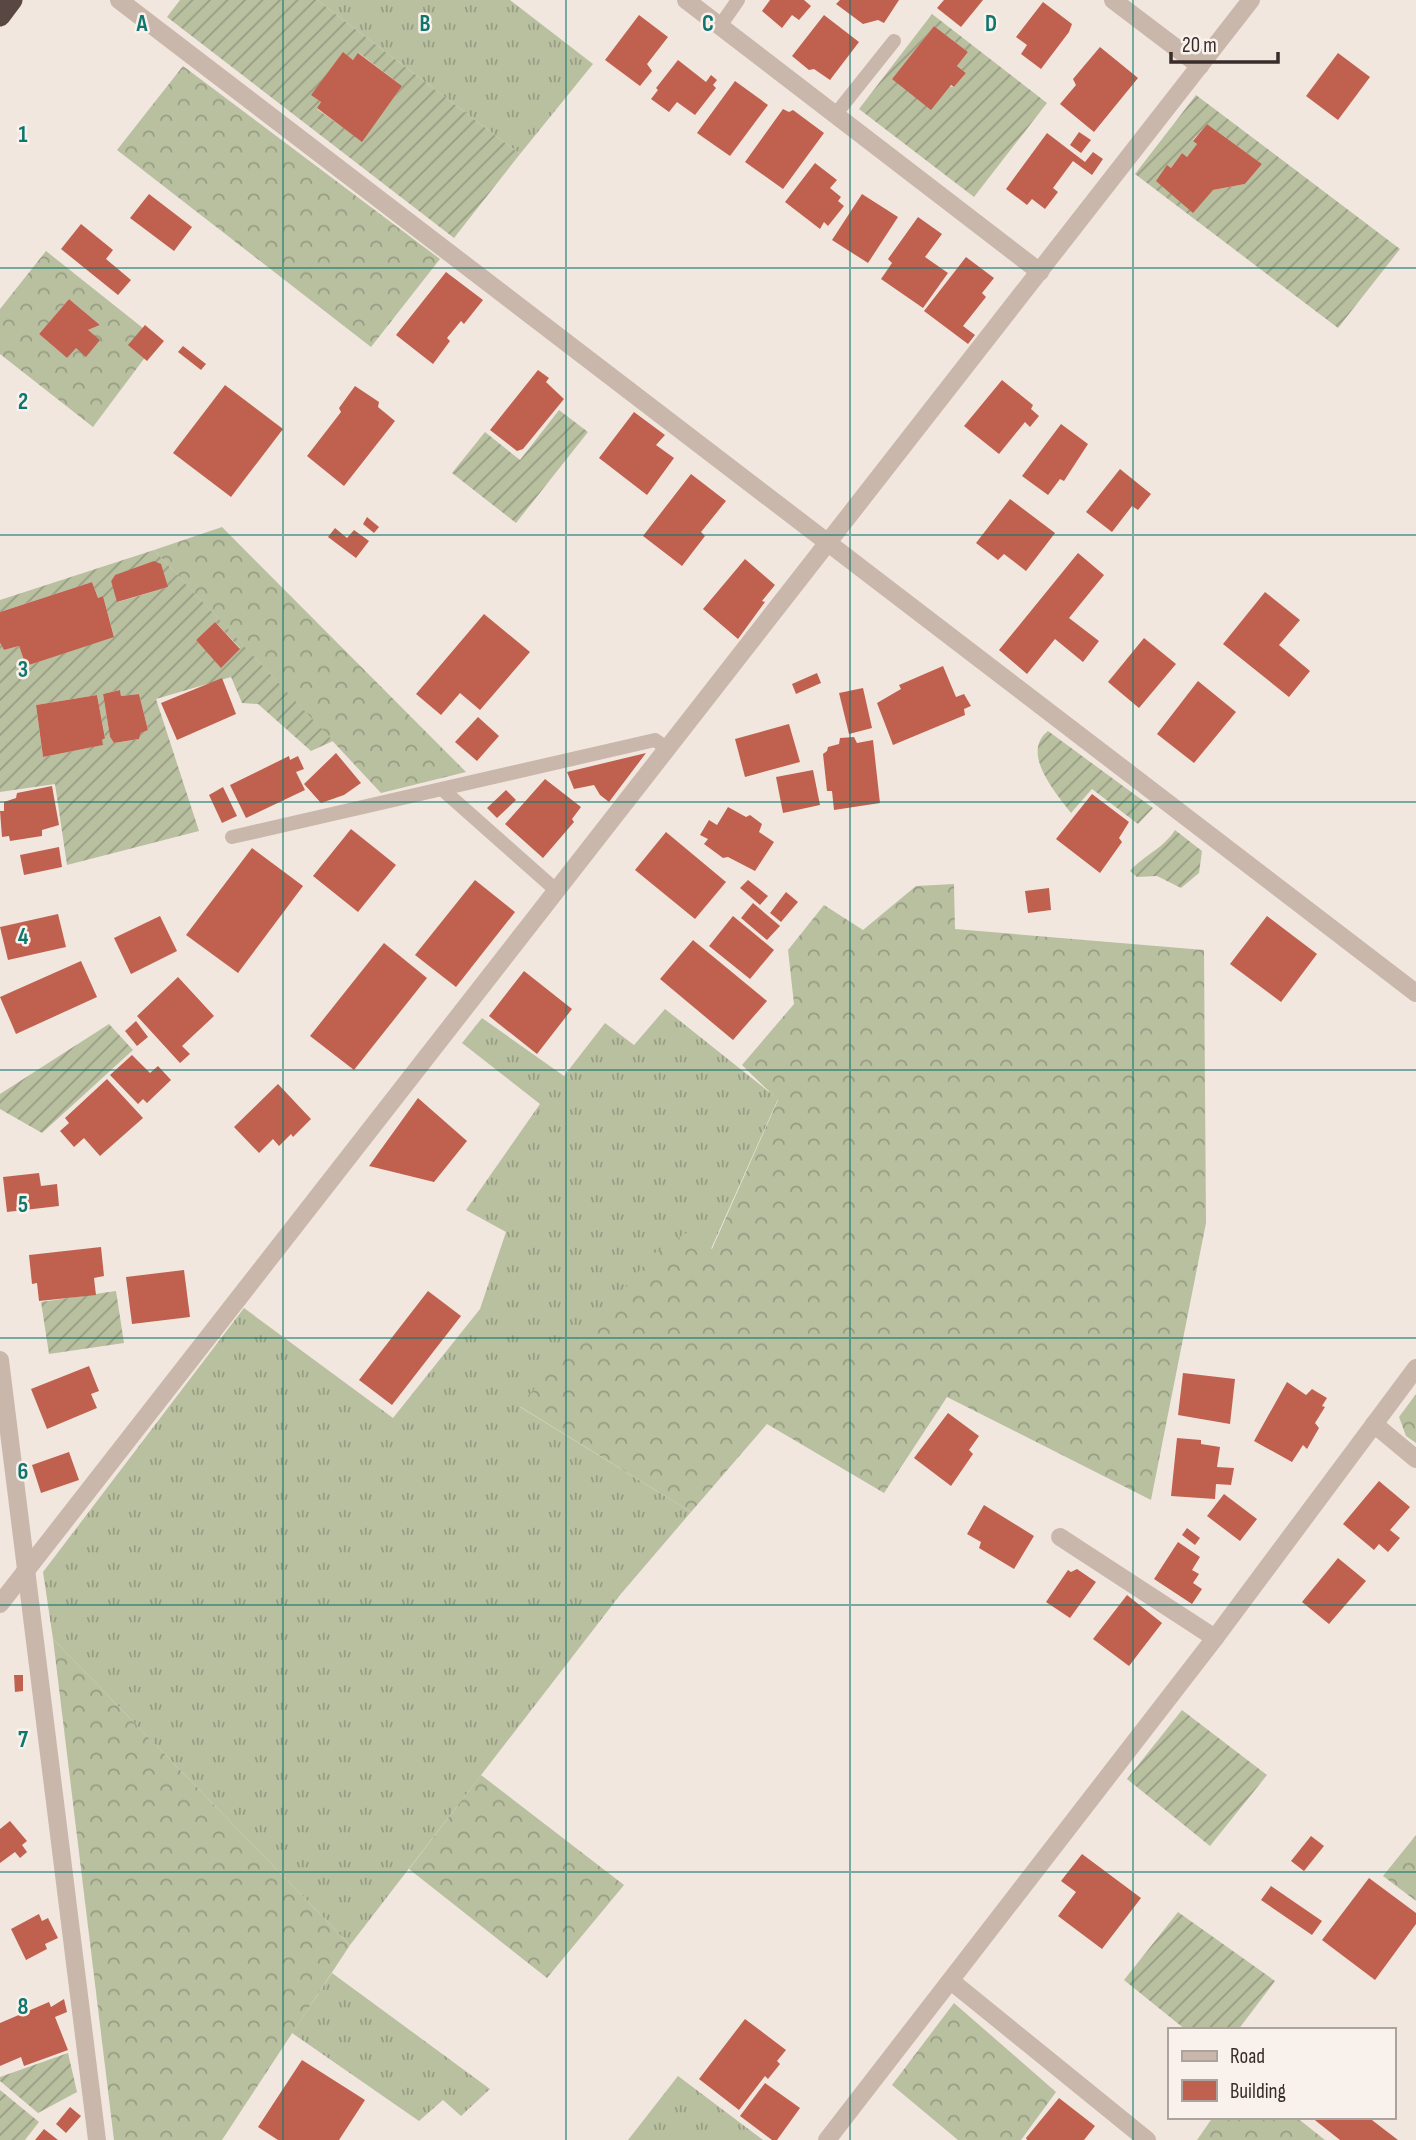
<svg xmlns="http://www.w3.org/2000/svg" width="1416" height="2140" font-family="'Sofia Sans Condensed',sans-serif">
<defs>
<pattern id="grass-tufts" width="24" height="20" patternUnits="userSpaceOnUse" patternTransform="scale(1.75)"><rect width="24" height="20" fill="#b8c0a0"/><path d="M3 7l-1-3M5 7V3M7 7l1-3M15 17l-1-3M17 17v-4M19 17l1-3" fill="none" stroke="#979c83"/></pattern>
<pattern id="forest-crowns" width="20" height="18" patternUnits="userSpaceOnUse" patternTransform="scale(1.75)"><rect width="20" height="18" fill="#b8c0a0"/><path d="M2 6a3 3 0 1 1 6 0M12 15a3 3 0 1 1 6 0" fill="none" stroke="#979c83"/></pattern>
<pattern id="garden-furrows" width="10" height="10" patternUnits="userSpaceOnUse" patternTransform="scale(1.75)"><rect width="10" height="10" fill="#b8c0a0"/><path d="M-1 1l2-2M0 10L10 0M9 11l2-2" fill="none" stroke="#979c83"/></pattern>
</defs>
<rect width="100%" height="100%" fill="#f2e7df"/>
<g fill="url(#grass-tufts)">
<polygon points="317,0 510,0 593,64 520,154"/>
<polygon points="665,1009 778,1099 711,1249 520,1407 691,1512 620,1595 350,1945 53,1639 43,1572 244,1308 393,1418 480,1309 506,1232 466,1210 540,1104 462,1043 482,1018 564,1076 605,1023 634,1045"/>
<polygon points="332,1973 490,2089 461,2116 443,2100 419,2121 292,2033"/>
<polygon points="678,2076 763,2140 628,2140"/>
</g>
<g fill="url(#forest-crowns)" fill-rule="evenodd">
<polygon points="183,66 440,259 371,347 117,150"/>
<path d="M46 251 158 340 93 427 0 354V309ZM69 299 100 325 88 330 67 358 39 334Z"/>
<polygon points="222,527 466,772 381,793 154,550"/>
<polygon points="954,884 955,929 1204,950 1206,1223 1151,1500 947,1397 884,1493 767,1424 691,1512 519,1406 656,1252 686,1233 712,1249 778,1100 742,1065 794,1004 788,950 824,905 863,930 916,886"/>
<polygon points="1416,1394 1416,1443 1406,1436 1399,1417"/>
<polygon points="53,1639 350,1945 222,2140 114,2140"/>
<polygon points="481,1775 624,1885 547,1978 409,1869"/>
<polygon points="1416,1835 1416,1901 1383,1876"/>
<polygon points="954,2003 1056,2092 1021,2140 958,2140 892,2085"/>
<polygon points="1213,2117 1296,2117 1325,2140 1197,2140"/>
</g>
<g fill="url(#garden-furrows)" fill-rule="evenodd">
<path d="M180 0H317L520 154 454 238 167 17ZM343 53 353 60 359 53 402 86 362 141 317 109 321 102 312 95Z"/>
<path d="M932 14 1047 103 974 197 859 109ZM934 26 968 52 957 66 966 73 954 87 892 79Z"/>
<path d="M1196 95 1400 249 1338 328 1135 174ZM1207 124 1262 164 1245 184 1213 190 1157 181 1168 166 1171 168 1182 153 1187 157 1197 144 1193 140Z"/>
<polygon points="559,410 588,432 516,523 452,473 485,432 520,460"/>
<path d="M154 550 333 741 311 751 258 704 242 703 231 677 156 699 199 831 67 865 55 784 0 792V643L4 650 19 646 26 666 114 636 103 596 98 598 92 582 0 612V600ZM115 575 168 587 118 602 111 581ZM215 622 240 648 221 667 196 640ZM120 690 121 696 139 694 148 730 141 733 139 739 114 743 110 737 103 694ZM97 695 105 737 102 740V745L43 757 36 705Z"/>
<path d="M1048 731 1153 808 1138 824 1092 789 1071 813C1056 793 1020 753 1048 731Z"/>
<path d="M1175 830 1202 851 1199 873 1181 888 1157 876 1137 877 1130 871C1144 855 1164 848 1175 830Z"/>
<polygon points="109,1024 133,1050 42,1133 0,1109 0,1094"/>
<polygon points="116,1291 124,1343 49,1354 41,1302"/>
<polygon points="1182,1710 1267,1775 1210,1846 1127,1779"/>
<polygon points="1178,1912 1275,1981 1238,2030 1186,2030 1124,1980"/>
<polygon points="68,2053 77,2092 38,2113 0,2081 0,2077"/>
<polygon points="0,2090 39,2122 25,2140 0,2140"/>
</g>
<g fill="#c0614f">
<polygon points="770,0 804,0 811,6 799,20 792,15 782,28 762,11"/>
<polygon points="840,0 899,0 884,23 878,20 863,24 836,4"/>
<polygon points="944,0 983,0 961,27 937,8"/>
<polygon points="1043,2 1072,24 1069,32 1041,69 1021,54 1027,45 1016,37"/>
<polygon points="639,15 668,37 647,64 652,71 640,86 605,60"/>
<polygon points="824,15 859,42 830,80 814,69 809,70 792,56"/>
<polygon points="934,26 968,52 957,66 966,73 954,87 951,85 931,110 892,79"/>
<polygon points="1100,47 1138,78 1094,132 1060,104 1076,85 1073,79"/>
<polygon points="343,52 353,60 358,53 402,86 362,142 317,108 321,102 311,95"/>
<polygon points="1338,53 1370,77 1338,120 1306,96"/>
<polygon points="678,60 706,82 711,75 717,80 713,85 716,88 695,115 677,102 669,112 651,99 658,90 656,88"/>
<polygon points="735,81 768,105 730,156 697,133"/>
<polygon points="783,109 789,112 793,110 824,133 783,189 745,162"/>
<polygon points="1207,124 1262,164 1245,184 1213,190 1193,213 1156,181 1167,165 1171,168 1182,153 1187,157 1197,144 1193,141"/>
<polygon points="1079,132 1091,140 1081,153 1070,145"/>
<polygon points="1047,133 1085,162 1093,152 1103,159 1092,175 1073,161 1053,188 1058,192 1045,209 1032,199 1027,205 1006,189"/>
<polygon points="815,163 837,180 830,188 841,197 838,201 844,206 828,226 824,222 820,229 785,202"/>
<polygon points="149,194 192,227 174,251 130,218"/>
<polygon points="862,194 898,217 868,263 832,240"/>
<polygon points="918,217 942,234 925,257 948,273 923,308 881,279 892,263 888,259"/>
<polygon points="81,224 113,250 106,259 131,280 118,295 61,249"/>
<polygon points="966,257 994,278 982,293 986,297 963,326 975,335 968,344 924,311"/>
<polygon points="446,272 483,300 464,324 461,321 447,338 450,341 433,364 396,335"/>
<polygon points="69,299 100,325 88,330 100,340 86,357 76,348 67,358 39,334"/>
<polygon points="145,325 164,341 147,361 128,345"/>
<polygon points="183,346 206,364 201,370 178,352"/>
<polygon points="538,370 549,378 546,382 564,399 523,449 517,451 490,430"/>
<polygon points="1002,380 1033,405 1031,409 1039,416 1030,427 1025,422 999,454 964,426"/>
<polygon points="225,385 283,429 231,497 173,453"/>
<polygon points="355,386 379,402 378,407 395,421 344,486 307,456 341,412 339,408"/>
<polygon points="634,412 665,435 656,445 674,458 647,495 599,458"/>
<polygon points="1061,424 1088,444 1064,481 1060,479 1048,495 1022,476"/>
<polygon points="1120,469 1151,494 1138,510 1132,506 1112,532 1086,512"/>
<polygon points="691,474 726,501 701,532 705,536 682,566 643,536"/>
<polygon points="1010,499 1055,533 1026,571 1004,554 998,560 976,543"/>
<polygon points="367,517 379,527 374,533 363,524"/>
<polygon points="335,528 347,538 354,530 369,541 356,558 328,537"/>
<polygon points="1078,553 1104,575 1069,618 1099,641 1083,662 1055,639 1027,674 999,650"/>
<polygon points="745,559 775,585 762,601 765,602 738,639 703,609"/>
<polygon points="154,561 161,564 168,587 117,602 111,581 115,575"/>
<polygon points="92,582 98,598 103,596 114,637 26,666 19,646 4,650 0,643 0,612"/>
<polygon points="1265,592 1300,620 1279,645 1310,671 1289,697 1223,644"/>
<polygon points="484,614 530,652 480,710 460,693 441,715 416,694"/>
<polygon points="215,622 240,649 221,668 196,640"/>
<polygon points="1144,638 1176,664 1139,708 1108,682"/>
<polygon points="943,666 956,697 964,694 971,706 964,709 965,715 893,745 877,703 901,689 899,685"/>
<polygon points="817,673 821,683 796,694 792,684"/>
<polygon points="222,678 236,714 177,740 161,703"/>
<polygon points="1198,681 1236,712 1194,763 1157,734"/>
<polygon points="863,688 872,728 849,734 839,693"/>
<polygon points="120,690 121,696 139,694 148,730 141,733 139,739 114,743 110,737 103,694"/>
<polygon points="97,695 105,738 102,740 103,745 43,757 36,705"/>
<polygon points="478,717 499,736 477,761 455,742"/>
<polygon points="789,724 800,762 745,777 735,739"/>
<polygon points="854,737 857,743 873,740 880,803 834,810 832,791 827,791 823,754 827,751 828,747 839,744 840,738"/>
<polygon points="336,753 361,783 344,795 321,803 304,784"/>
<polygon points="646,753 609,802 600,795 594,785 574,789 567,772"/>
<polygon points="289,756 290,760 298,756 304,769 296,772 305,790 246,818 230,785"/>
<polygon points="813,770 820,805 783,813 776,777"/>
<polygon points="545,779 581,807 572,819 574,822 543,858 505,824"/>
<polygon points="52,786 59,825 42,830 42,836 10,841 9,836 2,837 0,811 4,811 4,802 16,798 17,793"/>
<polygon points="223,787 237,816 222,823 209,795"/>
<polygon points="506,790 516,800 497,818 487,808"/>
<polygon points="1092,794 1129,822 1119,838 1122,842 1100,873 1056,839"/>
<polygon points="728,807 746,817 750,815 762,824 759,832 774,842 755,871 728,857 723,858 704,844 708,839 700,835 709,820 717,825"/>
<polygon points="351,829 396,865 358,912 313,876"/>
<polygon points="666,832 726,882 695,919 635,870"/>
<polygon points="59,847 62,867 24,875 20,855"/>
<polygon points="252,848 303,886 238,973 186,935"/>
<polygon points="475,880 515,912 456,987 415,955"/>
<polygon points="748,880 768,896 760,905 740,888"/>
<polygon points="1049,888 1051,910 1028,913 1025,891"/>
<polygon points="786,892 798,902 781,922 770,913"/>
<polygon points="753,903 780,926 767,940 741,918"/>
<polygon points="58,914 66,947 8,960 0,927"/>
<polygon points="160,916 177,951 131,974 114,938"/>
<polygon points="733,916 774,950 750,979 709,946"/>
<polygon points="1267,916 1317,954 1281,1002 1230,964"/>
<polygon points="693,940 767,1001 733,1040 660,979"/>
<polygon points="384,943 427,978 354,1070 310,1036"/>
<polygon points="81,961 97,997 16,1034 0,997"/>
<polygon points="524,971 572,1009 537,1054 489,1016"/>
<polygon points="178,977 214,1016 182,1046 190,1054 180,1063 137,1016"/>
<polygon points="136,1021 148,1037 137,1046 125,1031"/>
<polygon points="132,1055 150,1073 158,1066 171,1080 147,1103 143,1099 138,1104 110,1075"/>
<polygon points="107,1079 143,1118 100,1156 84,1138 74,1147 60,1131 69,1123 65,1118"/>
<polygon points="278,1084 311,1119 293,1137 291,1134 279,1146 273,1139 259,1153 234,1127"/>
<polygon points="418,1098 467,1141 434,1182 369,1166"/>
<polygon points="39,1173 41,1186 57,1184 59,1206 7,1212 3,1177"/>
<polygon points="101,1247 104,1276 94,1278 96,1295 39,1301 37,1283 32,1284 29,1255"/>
<polygon points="184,1270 190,1317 132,1324 126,1277"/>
<polygon points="428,1291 461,1316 392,1405 359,1380"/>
<polygon points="89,1366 99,1391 91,1394 97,1408 47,1429 31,1389"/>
<polygon points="1183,1373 1235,1379 1230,1424 1178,1415"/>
<polygon points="1287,1382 1306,1395 1312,1389 1327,1398 1322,1406 1325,1407 1315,1423 1319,1428 1307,1449 1303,1445 1292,1462 1254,1441"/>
<polygon points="948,1413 979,1436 969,1450 973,1454 951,1486 914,1458"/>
<polygon points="1177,1438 1201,1440 1201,1444 1220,1447 1217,1467 1234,1468 1231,1485 1216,1484 1215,1499 1171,1496"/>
<polygon points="69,1452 79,1480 41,1493 32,1465"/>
<polygon points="1379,1481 1410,1507 1390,1530 1400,1538 1388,1552 1379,1544 1374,1550 1343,1524"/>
<polygon points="1224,1494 1257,1519 1240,1541 1207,1516"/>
<polygon points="984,1505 1034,1536 1014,1569 979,1548 981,1542 967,1534"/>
<polygon points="1187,1528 1200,1538 1195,1545 1182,1535"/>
<polygon points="1178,1542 1200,1557 1192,1570 1199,1574 1193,1583 1202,1589 1192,1604 1154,1579"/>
<polygon points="1338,1558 1366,1581 1329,1624 1302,1602"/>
<polygon points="1077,1569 1096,1582 1070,1618 1046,1602 1068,1570 1071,1572"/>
<polygon points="1127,1595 1162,1623 1129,1666 1093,1639"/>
<polygon points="14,1675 23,1675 23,1691 15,1692"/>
<polygon points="10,1821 27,1841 22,1845 27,1852 20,1858 15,1852 0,1863 0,1829"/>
<polygon points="1311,1836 1324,1846 1304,1871 1291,1861"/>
<polygon points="1082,1854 1141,1898 1102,1949 1058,1916 1076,1892 1061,1881"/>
<polygon points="1369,1878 1416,1913 1416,1924 1375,1980 1322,1940"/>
<polygon points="1271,1886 1322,1921 1312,1935 1261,1900"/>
<polygon points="39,1914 42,1921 48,1918 58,1938 45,1944 47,1949 26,1960 11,1929"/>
<polygon points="64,1999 67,2012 55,2017 68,2050 24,2066 21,2057 0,2066 0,2023 49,2002 51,2007"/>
<polygon points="745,2019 786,2050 777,2061 780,2064 768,2079 765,2076 739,2110 699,2079"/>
<polygon points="302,2060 365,2100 339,2140 278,2140 258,2127"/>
<polygon points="765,2083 800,2108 777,2140 772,2140 740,2116"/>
<polygon points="1059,2098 1095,2126 1084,2140 1027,2140 1026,2138"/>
<polygon points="70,2107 81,2116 66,2133 56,2124"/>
<polygon points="1311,2117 1368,2117 1398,2140 1340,2140"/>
<polygon points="44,2129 58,2140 35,2140"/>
</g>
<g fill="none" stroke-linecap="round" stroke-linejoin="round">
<g stroke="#cab7ab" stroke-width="14">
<polyline points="720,26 738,0"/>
<polyline points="835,115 894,41"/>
<polyline points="443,790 557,891"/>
<polyline points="232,837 655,740 668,749"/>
</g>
<g stroke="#cab7ab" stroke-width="18">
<polyline points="119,0 1416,993"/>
<polyline points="686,0 1040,272"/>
<polyline points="1113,0 1200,66"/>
<polyline points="0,1360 97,2140"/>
<polyline points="1374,1424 1416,1459"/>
<polyline points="1060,1537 1215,1638"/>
<polyline points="0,1604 1251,0"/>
<polyline points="951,1981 1147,2140"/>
<polyline points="827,2140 1215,1638 1416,1368"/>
</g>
<polyline stroke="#584742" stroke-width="21" points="0,16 12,0"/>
</g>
<path fill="none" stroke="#0f766e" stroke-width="2" stroke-opacity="0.55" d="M283 0V2140M566 0V2140M850 0V2140M1133 0V2140M0 268H1416M0 535H1416M0 802H1416M0 1070H1416M0 1338H1416M0 1605H1416M0 1872H1416"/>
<g font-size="23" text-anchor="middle" font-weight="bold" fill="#0f766e" stroke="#f9f2ec" stroke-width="5" stroke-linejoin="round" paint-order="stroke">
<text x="142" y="31">A</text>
<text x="425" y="31">B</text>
<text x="708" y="31">C</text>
<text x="991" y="31">D</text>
<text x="23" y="142">1</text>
<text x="23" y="409">2</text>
<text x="23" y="677">3</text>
<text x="23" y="944">4</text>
<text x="23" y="1212">5</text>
<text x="23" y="1479">6</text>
<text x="23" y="1747">7</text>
<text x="23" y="2014">8</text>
</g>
<rect x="1168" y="2028" width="228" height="91" fill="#f9f2ec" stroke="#aca39e" stroke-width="2"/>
<rect x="1182" y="2051" width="35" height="10" fill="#cab7ab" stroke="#aca39e" stroke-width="2"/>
<text x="1230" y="2063" font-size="21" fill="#382d2a">Road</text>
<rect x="1182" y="2080" width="35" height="21" fill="#c0614f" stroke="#aca39e" stroke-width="2"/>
<text x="1230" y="2098" font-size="21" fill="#382d2a">Building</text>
<path d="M1171 52v10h107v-10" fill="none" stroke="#382d2a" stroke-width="3.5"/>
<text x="1182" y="52" font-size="21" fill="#382d2a" stroke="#f9f2ec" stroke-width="5" paint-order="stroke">20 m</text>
</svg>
